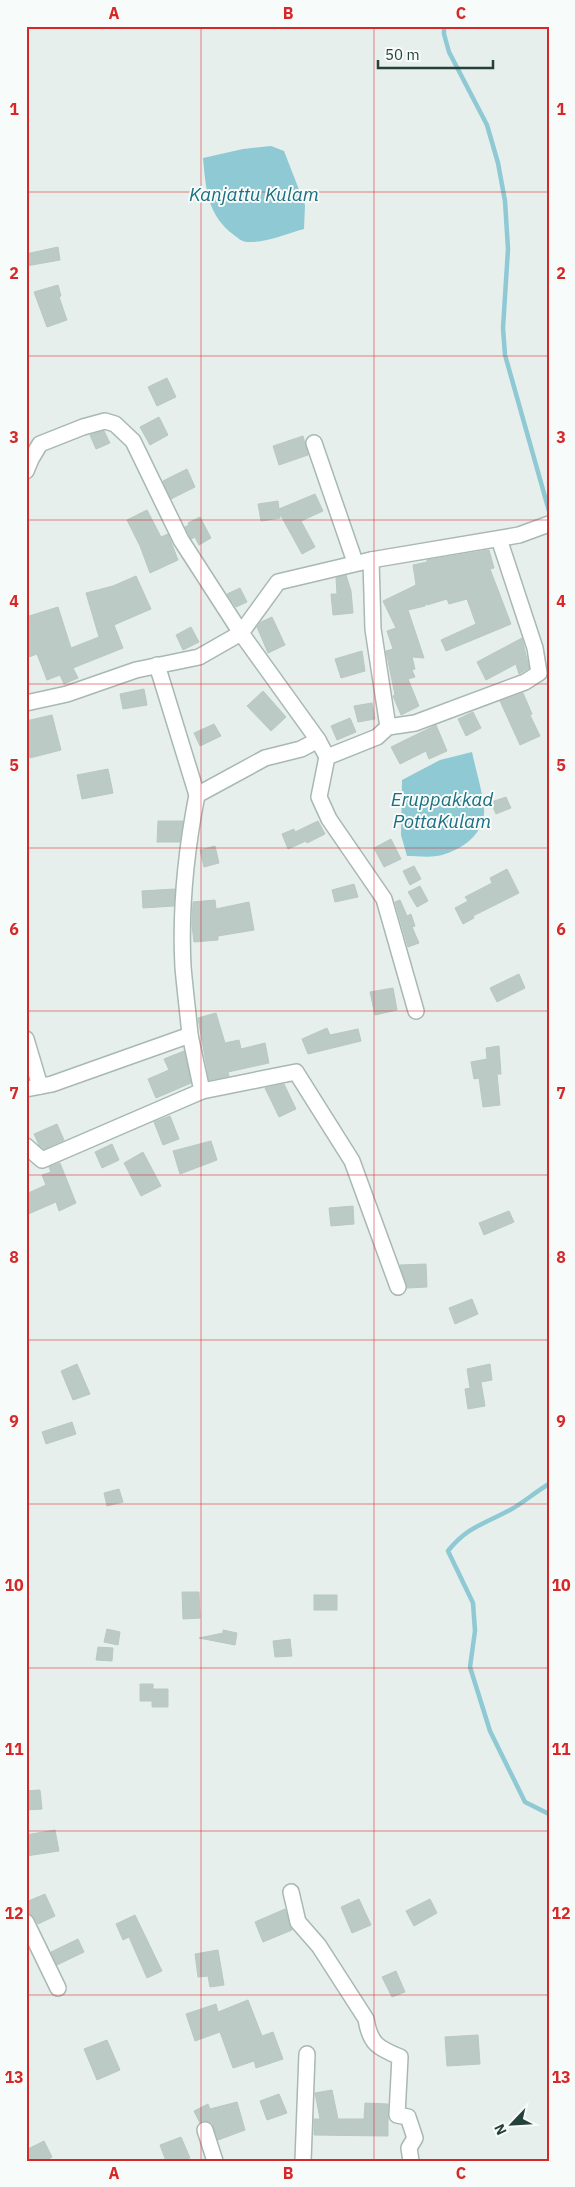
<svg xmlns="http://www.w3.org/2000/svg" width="575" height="2187" font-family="'IBM Plex Sans',sans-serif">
<rect width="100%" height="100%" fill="#e6efeb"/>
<g fill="#8ec9d4">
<path d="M271 146 284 151 305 205 304 229C285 234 267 243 247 242 242 242 238 238 234 235 207 215 206 189 203 158L243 149Z"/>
<path d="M472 752C476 771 482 789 484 808 486 833 463 849 442 855 431 858 418 856 407 856L401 835 402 780 440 760Z"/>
</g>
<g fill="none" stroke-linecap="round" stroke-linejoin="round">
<g stroke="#8ec9d4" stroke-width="4.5">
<polyline points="444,26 444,34 449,52 487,125 498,163 505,201 508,249 503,328 505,355 549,511"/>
<path d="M549 1484C535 1492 523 1503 510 1510 484 1524 467 1527 448 1551L473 1603 475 1631 470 1667 490 1731 525 1802 549 1814"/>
</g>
</g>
<g fill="#bbcac4" stroke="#b8c9c2">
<polygon points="58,247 60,260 26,266 26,254"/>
<polygon points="58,285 61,296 59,297 67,320 47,327 34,292"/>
<polygon points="167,378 176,397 157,406 148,387"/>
<polygon points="159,417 168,435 150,445 140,427"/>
<polygon points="104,431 110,443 96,449 90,435"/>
<polygon points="303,436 308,455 279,465 273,446"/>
<polygon points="187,469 195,487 171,499 163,481"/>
<polygon points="315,494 323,511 301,521 315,547 302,554 280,514 280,518 261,521 258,504 278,501 279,509"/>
<polygon points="147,510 161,537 168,534 178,560 150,573 140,546 127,520"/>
<polygon points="200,517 211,538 199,545 195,537 191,539 185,527 189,525 188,523"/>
<polygon points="489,550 494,568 490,569 511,624 446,651 441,640 476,624 467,599 449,604 447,599 427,605 426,602 425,606 408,610 424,658 412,657 415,669 412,670 415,677 408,679 419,706 401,715 393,696 395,695 386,651 393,649 387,631 396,628 383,601 416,585 413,565 427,562 427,560"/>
<polygon points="346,575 351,591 353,613 333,615 331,594 337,594 336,578"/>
<polygon points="136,576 151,609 114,625 123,648 73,668 78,678 64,684 60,675 47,680 37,654 26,658 26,617 58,607 71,648 99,637 86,593 113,586"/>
<polygon points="240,588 247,602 236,607 227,594"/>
<polygon points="272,617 285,645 268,653 257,627 261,622"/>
<polygon points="191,627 199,642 183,650 176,635"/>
<polygon points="522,638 529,668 519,674 516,664 486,680 477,662"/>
<polygon points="362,651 365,671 341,678 335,659"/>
<polygon points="144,689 147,705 123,709 120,694"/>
<polygon points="263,691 286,717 271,731 247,706"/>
<polygon points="523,693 532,714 530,715 540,736 520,745 500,701"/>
<polygon points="372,703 375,719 358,722 354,706"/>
<polygon points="473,712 481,728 466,736 458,719"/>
<polygon points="52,715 61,750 30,758 26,743 26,721"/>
<polygon points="350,718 356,732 337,740 331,726"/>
<polygon points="214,724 221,736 200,746 194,733"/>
<polygon points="436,725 447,751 429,759 426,751 400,764 391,747"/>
<polygon points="108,769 113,793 82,799 77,775"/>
<polygon points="506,797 511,808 496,814 491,802"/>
<polygon points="158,821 183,821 180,842 157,842"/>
<polygon points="318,821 325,834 307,843 306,841 288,849 282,834 294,829 295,832"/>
<polygon points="391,839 401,859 384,867 374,848"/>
<polygon points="215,846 219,863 204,867 200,850"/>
<polygon points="414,866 421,879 410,885 403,871"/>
<polygon points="507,869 519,893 473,916 474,918 463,924 455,908 468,901 465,897 492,883 490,878"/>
<polygon points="354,884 358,897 335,902 332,890"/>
<polygon points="420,886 428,901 417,907 408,892"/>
<polygon points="175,889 174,906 143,908 142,891"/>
<polygon points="215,900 216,909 249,902 254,930 218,936 218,940 194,942 192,925 193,902"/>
<polygon points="400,900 407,916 411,914 415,926 412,927 419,943 408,947 395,902"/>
<polygon points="519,974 525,988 497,1002 490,988"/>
<polygon points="393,988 397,1010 375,1015 370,992"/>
<polygon points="216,1013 225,1043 239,1040 241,1049 265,1043 269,1063 228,1072 229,1076 209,1080 198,1018"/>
<polygon points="327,1028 330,1035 358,1029 361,1041 308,1054 302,1039"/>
<polygon points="499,1046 501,1074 497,1074 500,1105 483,1107 479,1078 474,1079 471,1062 487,1059 486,1048"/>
<polygon points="184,1051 191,1083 156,1098 148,1079 169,1070 164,1059"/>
<polygon points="284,1084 296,1109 279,1117 265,1088"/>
<polygon points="170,1116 179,1139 163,1145 154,1122"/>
<polygon points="57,1124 64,1140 44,1149 39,1145 34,1134"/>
<polygon points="211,1141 217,1160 180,1174 173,1151"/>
<polygon points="112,1144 119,1160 102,1168 95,1152"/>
<polygon points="143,1152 161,1186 141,1196 124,1163"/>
<polygon points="60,1163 76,1203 59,1211 56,1202 26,1215 26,1194 46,1185 42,1175 51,1172 49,1167"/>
<polygon points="353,1206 354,1224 331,1226 329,1208"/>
<polygon points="509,1211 514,1222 484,1235 479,1223"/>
<polygon points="426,1264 427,1287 407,1288 400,1265"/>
<polygon points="472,1299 478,1314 455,1324 449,1308"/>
<polygon points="77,1364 90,1394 73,1400 61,1371"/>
<polygon points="490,1364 492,1380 481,1382 485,1406 468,1409 465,1389 470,1388 467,1369"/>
<polygon points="72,1422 76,1434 46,1444 42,1432"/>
<polygon points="119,1489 123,1502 107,1506 104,1493"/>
<polygon points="182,1592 199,1592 200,1618 183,1619"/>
<rect x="314" y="1595" width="23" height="15"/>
<polygon points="107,1629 120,1632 118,1645 104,1642"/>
<polygon points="223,1630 237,1633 235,1645 199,1638 223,1633"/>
<polygon points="290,1639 292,1656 275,1657 273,1641"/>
<polygon points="98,1647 113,1648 112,1661 96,1660"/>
<polygon points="140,1684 153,1684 153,1689 168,1689 168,1707 152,1707 152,1701 140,1701"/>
<polygon points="40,1790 42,1809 26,1810 26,1791"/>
<polygon points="55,1830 59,1851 26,1856 26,1835"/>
<polygon points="45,1894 55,1916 38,1924 32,1915 26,1913 26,1902"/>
<polygon points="359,1899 371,1925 352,1933 341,1907"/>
<polygon points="430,1899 437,1913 414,1926 406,1911"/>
<polygon points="285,1909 292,1930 263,1942 255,1922"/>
<polygon points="135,1915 162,1971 147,1978 129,1937 123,1940 116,1924"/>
<polygon points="78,1939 84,1952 57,1965 51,1952"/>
<polygon points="218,1950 224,1985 210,1987 208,1976 198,1977 195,1954"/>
<polygon points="396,1971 405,1992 392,1997 382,1977"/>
<polygon points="248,2000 262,2036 273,2032 283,2059 256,2068 254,2061 233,2068 220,2032 195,2041 186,2014 216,2004 218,2012"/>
<polygon points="478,2035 480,2064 447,2066 445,2037"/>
<polygon points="107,2040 120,2070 97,2080 84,2049"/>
<polygon points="332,2090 338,2119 364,2119 365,2103 388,2104 388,2136 314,2135 314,2119 320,2119 315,2093"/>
<polygon points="279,2094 287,2113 267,2120 260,2101"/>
<polygon points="237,2102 245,2130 218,2140 212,2123 206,2121 200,2123 194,2111 208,2104 210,2109"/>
<polygon points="181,2137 190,2158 183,2161 166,2161 160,2145"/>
<polygon points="44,2141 52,2157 45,2161 26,2161 26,2150"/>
</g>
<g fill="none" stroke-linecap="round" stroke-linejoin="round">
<defs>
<g id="street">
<polyline points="314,443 355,562"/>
<polyline points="26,471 31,459 40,444 83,427 105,421 115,424 133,441 181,540 241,633 318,740"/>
<polyline points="157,665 197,795"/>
<polyline points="26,703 67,694 136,670 199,657 241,633 278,582 371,560"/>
<polyline points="388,727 373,629 371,560 519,535 549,524"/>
<polyline points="327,757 319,797 329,819 384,899 416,1011"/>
<polyline points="190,1035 202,1091"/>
<polyline points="26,1039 40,1086"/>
<path d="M26 1089 52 1084 190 1035C188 1013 185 990 183 967 180 910 186 851 197 795L265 758 301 749 318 740 327 757 377 737 388 727 415 723 525 682 539 673 535 648 499 539"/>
<polyline points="26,1146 42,1160 202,1091 296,1072 352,1161 398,1287"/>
<path d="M291 1892 298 1922 319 1946 366 2019C370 2044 378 2048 400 2057L397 2115 408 2117 415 2138 409 2148 411 2161"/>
<polyline points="26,1922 58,1988"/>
<polyline points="205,2130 215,2161"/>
<polyline points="303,2161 307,2054"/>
</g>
</defs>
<use href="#street" stroke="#a8b8b2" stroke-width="18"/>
<use href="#street" stroke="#fff" stroke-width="15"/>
</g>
<path fill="none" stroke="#d62828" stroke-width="1" stroke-opacity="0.55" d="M201 26V2161M374 26V2161M26 192H549M26 356H549M26 520H549M26 684H549M26 848H549M26 1011H549M26 1175H549M26 1340H549M26 1504H549M26 1668H549M26 1831H549M26 1995H549"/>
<g text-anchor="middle" stroke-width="4" stroke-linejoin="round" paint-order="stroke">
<g font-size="19" font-style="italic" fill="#1c6f80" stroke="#f7fbf9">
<text x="254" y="201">Kanjattu Kulam</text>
<text x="442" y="806">Eruppakkad<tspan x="442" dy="22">PottaKulam</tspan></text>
</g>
</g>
<rect width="575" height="2187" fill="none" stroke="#f7fbf9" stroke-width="55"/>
<g transform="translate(512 2124) rotate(245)" stroke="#f7fbf9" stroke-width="4" paint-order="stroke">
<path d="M0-4L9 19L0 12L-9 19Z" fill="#24423a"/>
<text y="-8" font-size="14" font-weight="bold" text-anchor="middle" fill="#24423a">N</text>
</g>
<path d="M378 60v8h115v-8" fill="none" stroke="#24423a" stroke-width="2.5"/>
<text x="385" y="60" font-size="15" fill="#24423a" stroke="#f7fbf9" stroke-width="4" paint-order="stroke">50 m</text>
<rect x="28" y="28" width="520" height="2132" fill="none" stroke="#d62828" stroke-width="2"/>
<g font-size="16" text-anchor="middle" font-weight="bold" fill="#d62828">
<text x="114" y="19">A</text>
<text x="288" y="19">B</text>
<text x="461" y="19">C</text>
<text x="14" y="115">1</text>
<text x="561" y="115">1</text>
<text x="14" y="279">2</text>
<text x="561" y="279">2</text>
<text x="14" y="443">3</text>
<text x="561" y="443">3</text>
<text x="14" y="607">4</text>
<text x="561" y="607">4</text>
<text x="14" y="771">5</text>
<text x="561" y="771">5</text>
<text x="14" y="935">6</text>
<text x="561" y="935">6</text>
<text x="14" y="1099">7</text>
<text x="561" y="1099">7</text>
<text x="14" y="1263">8</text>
<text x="561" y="1263">8</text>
<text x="14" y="1427">9</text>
<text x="561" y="1427">9</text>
<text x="14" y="1591">10</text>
<text x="561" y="1591">10</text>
<text x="14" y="1755">11</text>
<text x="561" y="1755">11</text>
<text x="14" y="1919">12</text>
<text x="561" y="1919">12</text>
<text x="14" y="2083">13</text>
<text x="561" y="2083">13</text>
<text x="114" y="2179">A</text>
<text x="288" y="2179">B</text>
<text x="461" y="2179">C</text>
</g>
</svg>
